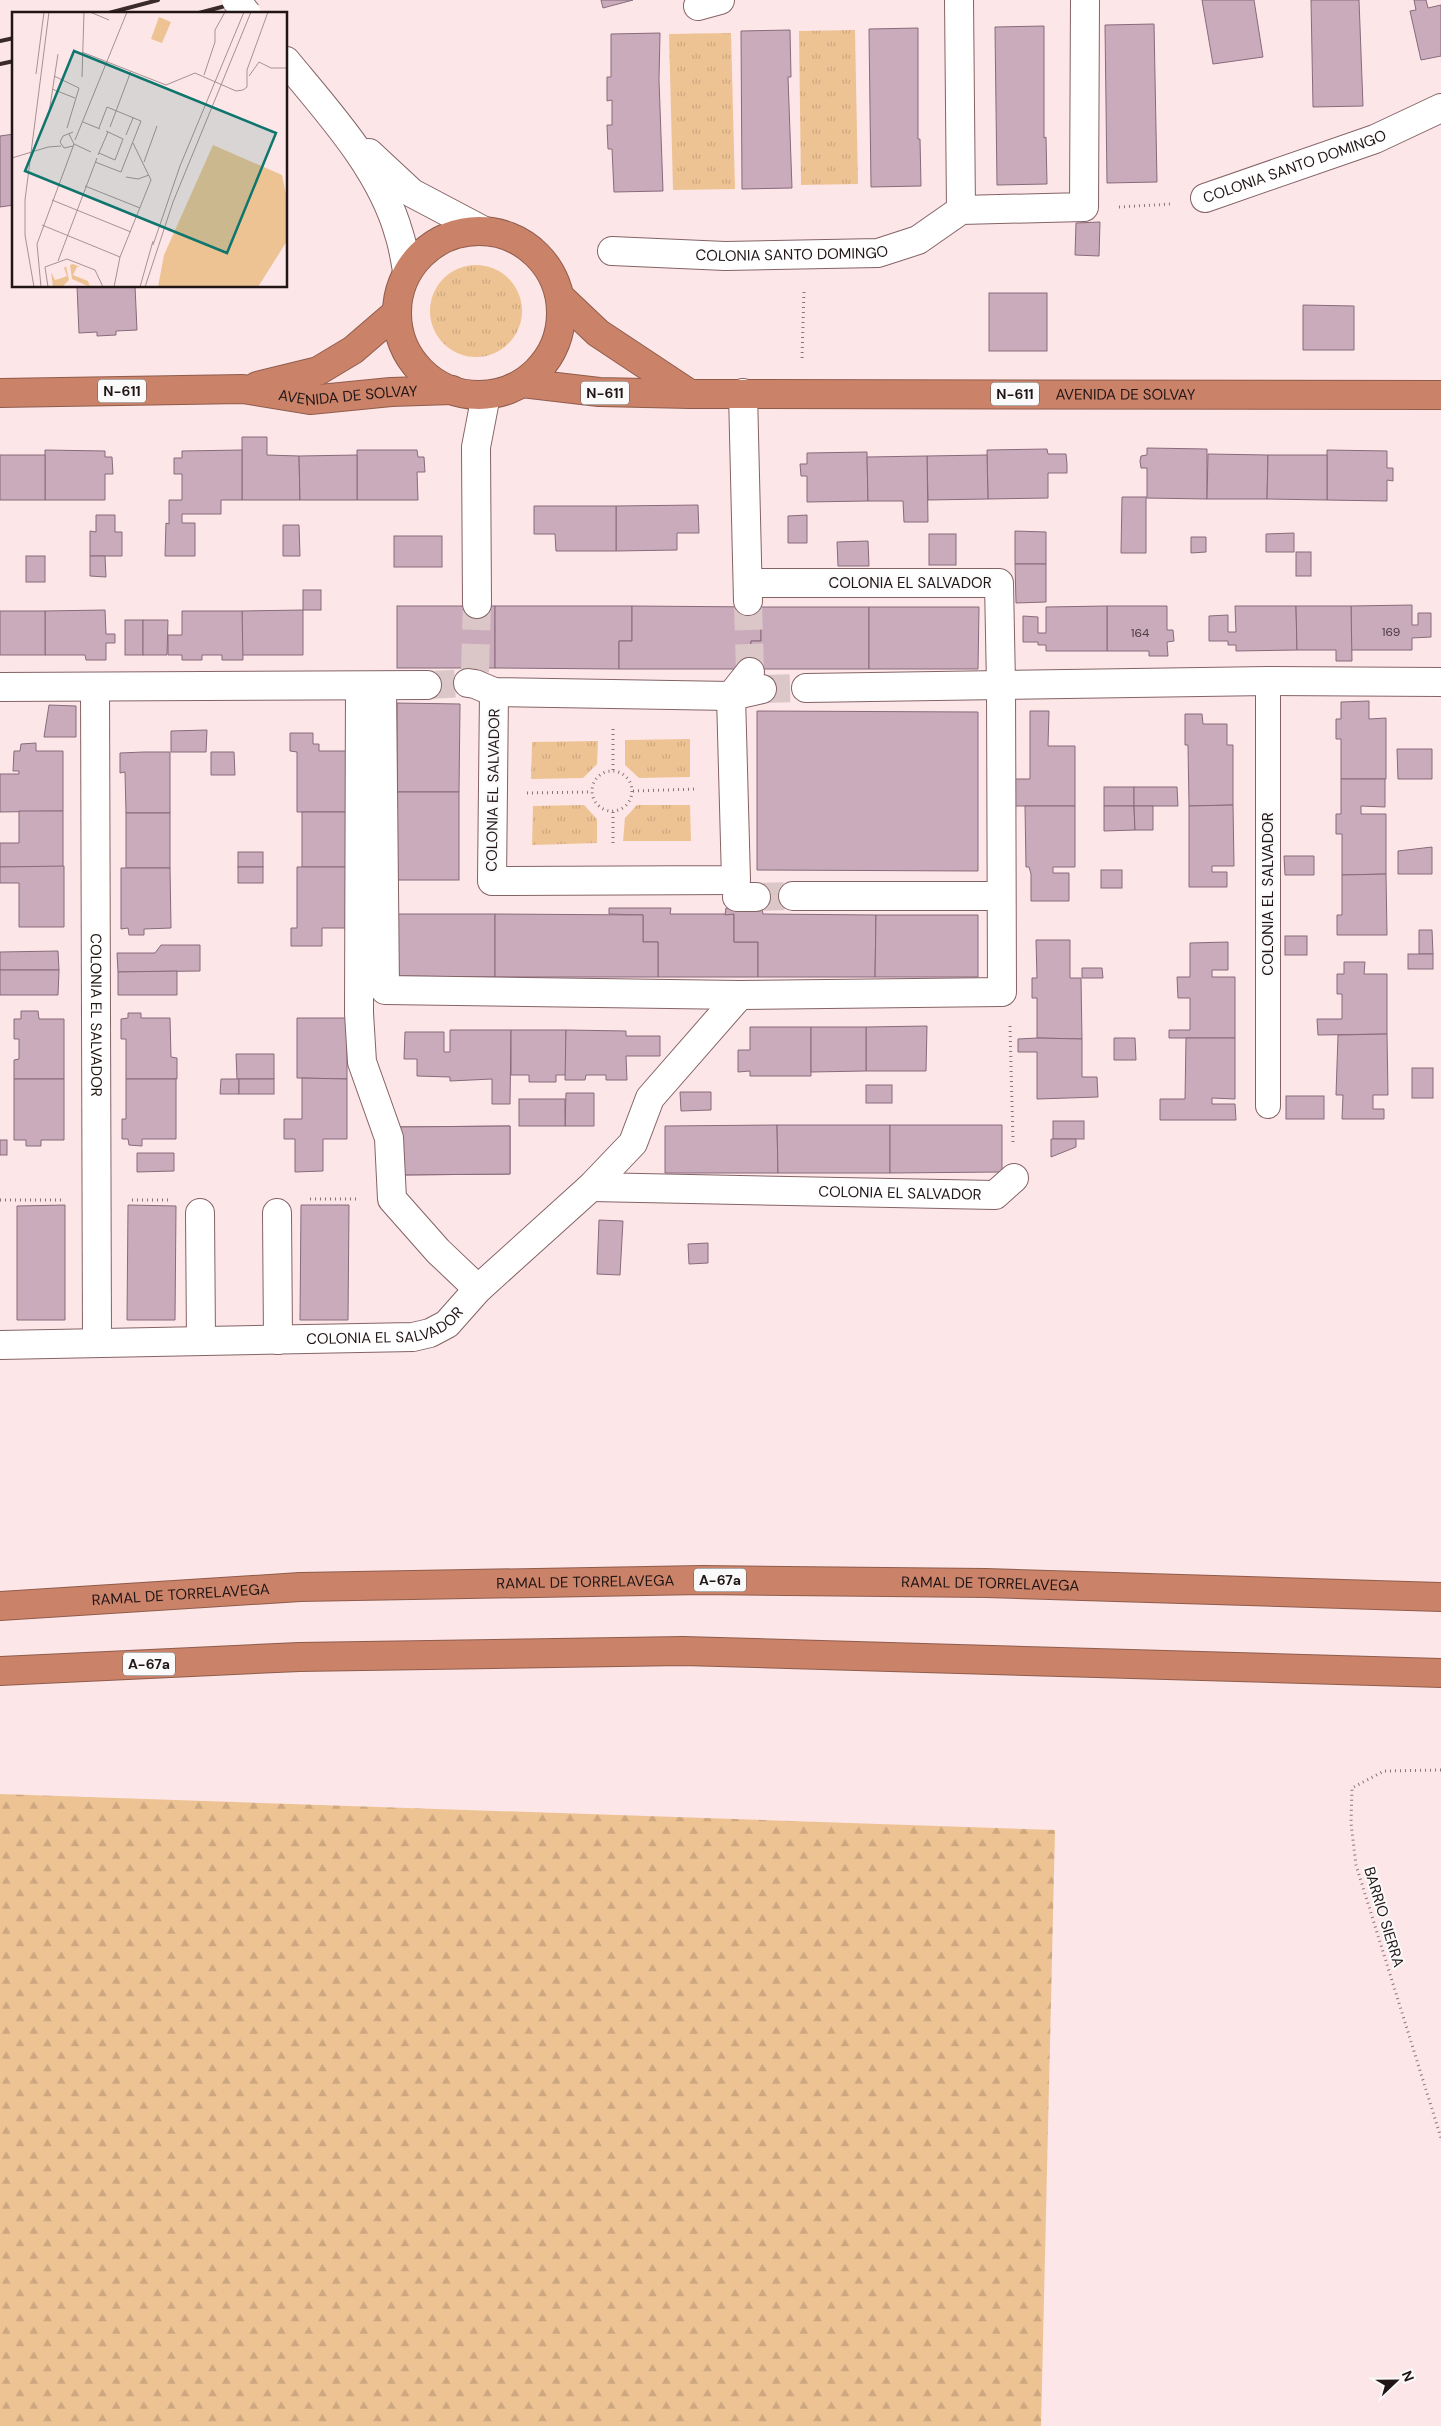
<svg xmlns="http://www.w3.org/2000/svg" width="1441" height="2426" font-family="'DM Sans',sans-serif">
<defs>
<pattern id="grass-tufts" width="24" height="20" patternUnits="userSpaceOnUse" patternTransform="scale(1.25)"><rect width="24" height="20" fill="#eec394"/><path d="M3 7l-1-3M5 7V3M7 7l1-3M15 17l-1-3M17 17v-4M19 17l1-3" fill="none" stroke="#cca77f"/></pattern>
<pattern id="forest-firs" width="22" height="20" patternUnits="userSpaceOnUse" patternTransform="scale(1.25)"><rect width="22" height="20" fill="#eec394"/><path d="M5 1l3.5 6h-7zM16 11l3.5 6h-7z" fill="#cca77f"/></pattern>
</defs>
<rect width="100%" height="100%" fill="#fde6e8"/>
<g fill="url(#grass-tufts)">
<polygon points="855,30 858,184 801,185 799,31"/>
<polygon points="731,33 735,189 673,190 669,34"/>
<circle cx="476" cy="311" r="46"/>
<polygon points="690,739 690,777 639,778 625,765 625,740"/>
<polygon points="598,741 597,764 583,778 531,779 532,742"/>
<polygon points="584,805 597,819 597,843 532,845 533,806"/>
<polygon points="637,805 690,805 691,841 623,841 625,818"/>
</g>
<polygon fill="url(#forest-firs)" points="0,1794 1055,1830 1041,2426 0,2426"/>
<g fill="#caabbb" stroke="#886b7a">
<polygon points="601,0 633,0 603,8"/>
<polygon points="1202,0 1254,0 1263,57 1213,64"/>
<polygon points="1311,0 1359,0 1363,106 1313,107"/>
<polygon points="1414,0 1426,0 1428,8 1441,5 1441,56 1421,60 1410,11 1416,10"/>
<polygon points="1154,24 1157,182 1107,183 1105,25"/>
<polygon points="1044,26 1044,138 1046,137 1047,184 997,185 995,27"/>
<polygon points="918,28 918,139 920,139 921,186 871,187 869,29"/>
<polygon points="790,30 791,77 788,77 792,188 742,189 741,31"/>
<polygon points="660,33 659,80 663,191 614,192 612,149 608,149 607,125 612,125 612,100 607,101 607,77 611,77 611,34"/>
<polygon points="14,134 14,205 0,207 0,136"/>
<polygon points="1100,222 1099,256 1075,255 1076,223"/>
<polygon points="77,286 135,286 137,330 116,331 116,335 97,336 97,332 79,333"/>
<rect x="989" y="293" width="58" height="58"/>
<polygon points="1303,305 1354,306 1354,350 1303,350"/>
<polygon points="242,437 267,437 267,455 299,456 300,500 242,500"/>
<polygon points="1147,448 1207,449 1207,499 1146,498 1146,553 1121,553 1122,497 1147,497 1147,468 1141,468 1140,461 1141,456 1147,455"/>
<polygon points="1047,449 1048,454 1066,454 1067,464 1067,473 1048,473 1048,498 988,499 987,450"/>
<polygon points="45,450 105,451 105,457 112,457 113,474 105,474 105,500 45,500"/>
<polygon points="242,450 242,500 221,500 221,514 182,514 182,523 195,523 195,556 165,556 166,523 169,524 169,500 182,500 182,474 174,474 174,458 182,458 182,451"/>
<polygon points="357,450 417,450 418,457 424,457 425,472 417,472 418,500 357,500"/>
<polygon points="1327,450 1387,451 1387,468 1393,468 1393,481 1387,480 1387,501 1327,500"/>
<polygon points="867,452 868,501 807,502 807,476 801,476 800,464 807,464 807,453"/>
<polygon points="1208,454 1268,455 1267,499 1207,499"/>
<rect x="0" y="455" width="45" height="45"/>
<polygon points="357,455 357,500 300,500 299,456"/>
<polygon points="987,455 988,499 928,500 927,456"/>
<polygon points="1268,455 1327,455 1327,500 1267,499"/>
<polygon points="927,456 928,522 904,522 903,501 868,501 867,457"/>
<polygon points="698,505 699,533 677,533 677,550 616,551 616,506"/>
<polygon points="534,506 616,506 616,551 556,551 555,534 534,534"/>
<polygon points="96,515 115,515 115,532 122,532 122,556 90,556 90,531 96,532"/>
<polygon points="807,515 807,543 788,543 788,516"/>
<polygon points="283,525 299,525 300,556 283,556"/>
<polygon points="1015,531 1046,532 1046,564 1015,564"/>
<polygon points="1294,533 1294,552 1266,552 1266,534"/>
<rect x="929" y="534" width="27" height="31"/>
<rect x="394" y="536" width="48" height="31"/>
<polygon points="1191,537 1206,537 1206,552 1191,553"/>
<polygon points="868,541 869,566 838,566 837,542"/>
<rect x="1296" y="552" width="15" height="24"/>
<rect x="26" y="556" width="19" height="26"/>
<polygon points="90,556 105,556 106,577 90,576"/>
<polygon points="1015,564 1046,564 1046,602 1016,603"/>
<rect x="303" y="590" width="18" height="20"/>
<polygon points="1412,605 1412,625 1418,625 1418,613 1431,613 1431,637 1412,638 1412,650 1351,650 1351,606"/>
<rect x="397" y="606" width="98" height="62"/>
<polygon points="495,606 632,606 632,641 619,641 619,669 495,668"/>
<polygon points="632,606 761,607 761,641 751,641 751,669 619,669 619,641 632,641"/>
<polygon points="1107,606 1167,606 1167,630 1173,630 1174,641 1167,642 1168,656 1149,656 1149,651 1107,651"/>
<polygon points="1107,606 1107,651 1046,651 1046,645 1038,645 1038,642 1023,642 1023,616 1038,617 1038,633 1046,633 1046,607"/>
<polygon points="1235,606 1296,606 1297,650 1236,651 1236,645 1228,645 1228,641 1209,641 1209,616 1228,615 1228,632 1236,632"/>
<polygon points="1296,606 1351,606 1352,661 1336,661 1336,650 1297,650"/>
<polygon points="761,607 869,607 869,669 751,669 751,641 761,641"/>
<polygon points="869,607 979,607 978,669 869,669"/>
<polygon points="105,610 106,634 115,634 115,643 106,643 106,660 86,660 85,655 45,655 45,611"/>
<polygon points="303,610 303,655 242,655 242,611"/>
<rect x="0" y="611" width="45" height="44"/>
<polygon points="182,611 242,611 243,660 222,660 222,655 202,655 202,660 182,660 182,655 168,655 168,635 182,635"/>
<rect x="125" y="620" width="18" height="35"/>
<polygon points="143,620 168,620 167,655 143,655"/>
<polygon points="1369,701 1369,719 1386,718 1386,779 1341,779 1341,739 1336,739 1336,719 1341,719 1341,702"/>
<polygon points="397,703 460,704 459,792 397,792"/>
<polygon points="49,705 76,706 76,737 44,737"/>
<polygon points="757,711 978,712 978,871 757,870"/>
<polygon points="1030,711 1049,711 1048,746 1075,746 1075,806 1015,806 1015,779 1030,779"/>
<polygon points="1185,714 1202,714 1203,724 1227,724 1227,745 1233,745 1233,805 1189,806 1188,745 1185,745"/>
<polygon points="207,730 206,752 171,752 171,731"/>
<polygon points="290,733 313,733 313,744 319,744 319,751 347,751 347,812 297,812 297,752 290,751"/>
<polygon points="36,743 36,751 63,751 63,811 0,812 0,774 19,774 19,771 13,771 14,751 20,751 21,744"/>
<polygon points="1397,749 1432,749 1432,779 1398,779"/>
<polygon points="144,752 170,752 170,813 126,813 125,772 120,773 120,753"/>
<polygon points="211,752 234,752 235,775 211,775"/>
<polygon points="1341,779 1385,779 1385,807 1361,806 1361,814 1386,814 1386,874 1342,875 1342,834 1336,834 1336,814 1341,814"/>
<rect x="1104" y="787" width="30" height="19"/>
<polygon points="1134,787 1177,787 1178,806 1134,806"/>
<rect x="397" y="792" width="62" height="88"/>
<polygon points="1233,805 1234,866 1212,866 1212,872 1227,872 1227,887 1189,887 1189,806"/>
<polygon points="1025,806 1075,806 1075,867 1053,867 1053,873 1069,873 1069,901 1031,901 1031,874 1029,867 1026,867"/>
<polygon points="1104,806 1134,806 1135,830 1104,831"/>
<polygon points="1134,806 1153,806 1153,830 1135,830"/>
<polygon points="19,811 63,811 63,867 0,867 0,843 19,843"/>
<rect x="302" y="812" width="45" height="55"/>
<rect x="126" y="813" width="44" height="55"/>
<polygon points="1432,847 1432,874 1398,874 1398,851"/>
<rect x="238" y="852" width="25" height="15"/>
<polygon points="1284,856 1314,856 1314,875 1285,875"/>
<polygon points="64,866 64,927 19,927 19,883 0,883 0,867"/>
<rect x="238" y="867" width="25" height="16"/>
<polygon points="297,867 347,867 347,928 322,928 322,946 291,946 291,928 297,928"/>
<polygon points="121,868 170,868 171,928 144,929 144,935 129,935 128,928 121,929"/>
<rect x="1101" y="870" width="21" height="18"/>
<polygon points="1386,874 1387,935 1337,935 1337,915 1342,915 1342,875"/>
<polygon points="609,908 671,908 670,914 734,914 734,942 758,942 758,977 658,977 658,942 643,942 643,915 609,914"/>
<polygon points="726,908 762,909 763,914 876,915 875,977 758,977 758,942 734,942 734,914 725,915"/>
<polygon points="397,914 495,914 495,977 397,976"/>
<polygon points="495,914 643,915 643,942 658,942 658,977 495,977"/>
<polygon points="876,915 978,915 978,977 875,977"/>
<polygon points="1419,930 1432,930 1433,954 1419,954"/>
<rect x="1285" y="936" width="22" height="19"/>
<polygon points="1036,940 1070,940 1070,978 1081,978 1082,1039 1037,1038 1037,998 1032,998 1032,978 1037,978"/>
<polygon points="1228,942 1228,970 1212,970 1212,977 1235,977 1235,1038 1169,1038 1169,1030 1190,1030 1190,998 1178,998 1177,977 1190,977 1190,943"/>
<polygon points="161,945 200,945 200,971 118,972 117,953 155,953"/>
<polygon points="58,951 59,970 0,970 0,952"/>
<rect x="1408" y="954" width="25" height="15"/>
<polygon points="1344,962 1365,962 1364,974 1387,974 1387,1034 1318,1035 1317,1019 1342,1019 1342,994 1337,994 1337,974 1344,974"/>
<polygon points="1082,968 1102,968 1103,978 1082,978"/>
<polygon points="0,970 59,970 58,995 0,995"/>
<polygon points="177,971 177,995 118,995 118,972"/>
<polygon points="21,1011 38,1011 39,1019 64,1019 64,1079 14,1079 14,1060 19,1059 19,1039 14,1039 14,1019 21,1019"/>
<polygon points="128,1013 141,1013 141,1018 170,1018 171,1057 177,1058 177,1079 126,1079 126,1039 121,1039 121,1019 128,1018"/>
<polygon points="297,1018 347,1018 347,1079 297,1078"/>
<polygon points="927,1026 926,1071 866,1071 866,1027"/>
<polygon points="750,1027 811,1027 811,1076 750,1076 750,1071 738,1072 738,1050 750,1050"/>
<polygon points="811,1027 866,1027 866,1071 811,1072"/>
<polygon points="450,1030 511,1030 510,1104 492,1104 492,1079 450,1081 450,1077 417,1076 417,1059 404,1059 405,1032 444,1032 444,1052 450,1052"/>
<polygon points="511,1030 566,1030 566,1075 556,1075 556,1082 529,1082 529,1075 511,1075"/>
<polygon points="566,1030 626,1031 626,1036 660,1036 660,1056 626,1056 627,1080 606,1080 606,1075 586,1075 585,1080 565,1080"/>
<polygon points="1387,1034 1388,1095 1373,1095 1373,1109 1384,1109 1384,1119 1342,1119 1343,1095 1336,1095 1338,1035"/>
<polygon points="1037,1038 1082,1039 1082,1077 1097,1077 1098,1097 1037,1099 1037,1052 1018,1052 1018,1039"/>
<polygon points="1114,1038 1135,1038 1136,1060 1114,1060"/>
<polygon points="1186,1038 1235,1038 1235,1099 1212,1098 1212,1104 1235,1104 1236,1120 1160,1120 1160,1099 1185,1099"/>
<polygon points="236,1054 274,1054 274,1079 237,1079"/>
<rect x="1412" y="1068" width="21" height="30"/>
<polygon points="302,1078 347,1079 347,1139 323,1139 323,1171 295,1172 295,1139 284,1139 284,1119 302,1119"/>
<polygon points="14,1079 64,1079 64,1140 41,1140 41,1146 26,1146 26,1140 14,1140"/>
<polygon points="126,1079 176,1079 176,1139 142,1139 142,1146 129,1145 128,1139 122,1139 122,1119 126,1119"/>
<polygon points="221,1079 239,1079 239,1094 220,1094"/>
<rect x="239" y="1079" width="35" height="15"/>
<rect x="866" y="1085" width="26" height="18"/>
<polygon points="680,1092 711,1092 711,1110 681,1111"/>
<polygon points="566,1093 594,1093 594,1126 565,1126"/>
<rect x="1286" y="1096" width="38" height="23"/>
<rect x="519" y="1099" width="46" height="27"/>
<rect x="1053" y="1121" width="31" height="18"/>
<polygon points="777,1125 778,1173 665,1173 665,1126"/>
<polygon points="777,1125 890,1125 890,1173 778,1173"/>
<polygon points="890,1125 1002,1125 1002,1172 890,1173"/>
<polygon points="510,1126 510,1174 396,1175 395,1127"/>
<polygon points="510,1126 510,1174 396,1175 395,1127"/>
<polygon points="1051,1139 1076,1139 1076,1147 1051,1157"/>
<rect x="0" y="1140" width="7" height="15"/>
<polygon points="137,1153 174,1153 174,1171 137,1172"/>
<polygon points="65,1205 65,1320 17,1320 17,1206"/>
<polygon points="128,1205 176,1206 175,1320 127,1320"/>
<polygon points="301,1205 349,1205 348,1320 300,1320"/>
<polygon points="599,1220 623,1221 620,1275 597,1274"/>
<polygon points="708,1243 708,1263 689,1264 688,1244"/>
</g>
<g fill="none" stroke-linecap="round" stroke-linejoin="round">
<g stroke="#dcc7c8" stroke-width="28" stroke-dasharray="28 14" stroke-linecap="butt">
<polyline points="748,602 750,672"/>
<polyline points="475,672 477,604"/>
<polyline points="427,685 468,683"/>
<polyline points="762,689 806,688"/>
<polyline points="756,897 793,896"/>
</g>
<defs>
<polyline id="lane" points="1268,681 1268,1106"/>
<g id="street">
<polyline points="959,0 961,210"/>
<polyline points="698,6 720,0"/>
<path d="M286 61C328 112 381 169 399 234 403 246 405 259 407 271"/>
<polyline points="369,153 412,193 484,231"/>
<path id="s1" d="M1205 198 1375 139 1441 108"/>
<path id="s2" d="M612 251 725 256 878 253 918 240 961 210 1084 207 1085 0"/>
<polyline points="743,393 748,601"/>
<polyline points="477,604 476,447 486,395"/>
<polyline points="468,683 475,684 494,692 731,696 762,689"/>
<polyline points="360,686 359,1013 362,1062 389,1138 392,1199 438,1251 478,1289"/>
<polyline points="0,687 427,685"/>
<path id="s3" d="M95 687 97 1343"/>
<polyline points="382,687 385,990 740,995 1002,992 1001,685 999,583 748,583"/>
<polyline points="806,688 1268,681 1441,682"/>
<polyline points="494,692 492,881 736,880 731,696 750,672"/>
<polyline points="793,896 1001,896"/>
<polyline points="737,897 756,897"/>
<path id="s4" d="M591 1187 995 1195 1014 1178"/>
<polyline points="200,1213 201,1341"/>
<polyline points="277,1213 278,1340"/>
<path id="s5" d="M0 1345 413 1337 430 1333 447 1324 478 1289 591 1187 633 1143 650 1098 740 995"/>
</g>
<g id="highway">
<circle cx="479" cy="313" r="82"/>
<polyline points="560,297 598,333 690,394"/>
<path id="s6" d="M522 383 599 392 690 394 1441 395"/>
<polyline points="257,386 318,371 353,350 396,313"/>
<path id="s7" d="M0 393 243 389 310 400 391 392 452 390"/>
<path id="s8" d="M0 1606 300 1587 702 1580 986 1583 1441 1597"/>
<polyline points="0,1671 299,1657 683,1651 1441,1673"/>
</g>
</defs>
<use href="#lane" stroke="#846366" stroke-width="26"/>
<use href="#street" stroke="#846366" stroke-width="30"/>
<use href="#highway" stroke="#8f5c4c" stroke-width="30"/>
<g stroke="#887677" stroke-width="3" stroke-dasharray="1 4" stroke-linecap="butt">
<polyline points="1119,207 1171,204"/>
<polyline points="802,358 804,290"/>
<polyline points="613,729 613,771"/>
<circle cx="612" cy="791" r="20"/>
<polyline points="633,791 698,789"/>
<polyline points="527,793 591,792"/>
<polyline points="613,812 613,844"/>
<polyline points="1010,1026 1013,1142"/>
<polyline points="310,1199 356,1199"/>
<polyline points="0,1200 61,1200"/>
<polyline points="132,1200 168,1200"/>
<polyline points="1441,1770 1384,1771 1352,1788 1351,1823 1356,1865 1441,2138"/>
</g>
<use href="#lane" stroke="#fff" stroke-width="24"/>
<use href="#street" stroke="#fff" stroke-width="28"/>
<use href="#highway" stroke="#ca8369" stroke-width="28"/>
<g stroke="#392b2c" stroke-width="4">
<polyline points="105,14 158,0"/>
<polyline points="195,14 248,0"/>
<polyline points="0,41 14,38"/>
<polyline points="0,64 14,61"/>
</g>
<defs>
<polyline id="street-bridge" points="236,0 247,14"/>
</defs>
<use href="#street-bridge" stroke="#846366" stroke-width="30" stroke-linecap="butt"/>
<use href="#street-bridge" stroke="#fff" stroke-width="28"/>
</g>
<g text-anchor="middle" stroke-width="4" stroke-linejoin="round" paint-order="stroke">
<g font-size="12" fill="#4c3a3f">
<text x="1391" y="636">169</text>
<text x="1140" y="637">164</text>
</g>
<g fill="#fafafa" stroke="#635a5a" stroke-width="1">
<rect x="98" y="379.5" width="48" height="23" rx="4"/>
<rect x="581" y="381.5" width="48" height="23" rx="4"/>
<rect x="991" y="382.5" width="48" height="23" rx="4"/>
<rect x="694" y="1568.5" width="52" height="23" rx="4"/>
<rect x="123" y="1652.5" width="52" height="23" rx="4"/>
</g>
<g font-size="14" font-weight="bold" fill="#221516">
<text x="122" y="396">N-611</text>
<text x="605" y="398">N-611</text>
<text x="1015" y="399">N-611</text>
<text x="720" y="1585">A-67a</text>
<text x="149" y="1669">A-67a</text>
</g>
<g font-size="15" fill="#221516" stroke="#fafafa">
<text dy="5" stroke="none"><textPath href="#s1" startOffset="95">COLONIA SANTO DOMINGO</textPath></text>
<text dy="5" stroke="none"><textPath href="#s2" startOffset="180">COLONIA SANTO DOMINGO</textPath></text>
<text dy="5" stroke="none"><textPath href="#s7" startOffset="349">AVENIDA DE SOLVAY</textPath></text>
<text dy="5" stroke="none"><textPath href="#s6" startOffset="604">AVENIDA DE SOLVAY</textPath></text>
<text x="910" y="588">COLONIA EL SALVADOR</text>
<text transform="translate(493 790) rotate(-89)" y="5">COLONIA EL SALVADOR</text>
<text transform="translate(1268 894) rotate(-90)" y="5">COLONIA EL SALVADOR</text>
<text dy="5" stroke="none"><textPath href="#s3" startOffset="328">COLONIA EL SALVADOR</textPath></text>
<text dy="5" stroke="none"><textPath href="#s4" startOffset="309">COLONIA EL SALVADOR</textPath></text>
<text dy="5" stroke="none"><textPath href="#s5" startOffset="388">COLONIA EL SALVADOR</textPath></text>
<text dy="5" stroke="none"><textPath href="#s8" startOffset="586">RAMAL DE TORRELAVEGA</textPath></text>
<text dy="5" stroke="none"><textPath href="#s8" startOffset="991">RAMAL DE TORRELAVEGA</textPath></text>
<text dy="5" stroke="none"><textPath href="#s8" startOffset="181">RAMAL DE TORRELAVEGA</textPath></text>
<text transform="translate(1384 1917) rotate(73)" y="5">BARRIO SIERRA</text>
</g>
</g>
<g transform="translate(12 12)">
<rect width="275" height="275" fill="#fde6e8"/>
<path d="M61 252 68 255H65L61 263 76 269 78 275 60 267 58 253ZM54 254 57 268 50 275H41L39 260 43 268 50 266 55 264 52 256Z" fill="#eec394"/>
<path d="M201 133 270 163 275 187V229L246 275H146L152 243Z" fill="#eec394"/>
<path d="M147 5 159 10 150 31 139 27Z" fill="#eec394"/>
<path fill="none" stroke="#a59294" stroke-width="1" d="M78 0 97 8M70 40 154 73 183 61 224 79 231 78 235 75V58L256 0M24 62 32 0M192 63 203 30V18L213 0M42 64 67 76 55 116M237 64 247 50 259 56H275M70 65 72 0M40 77 63 86M37 101 46 42M71 110 88 117M98 115 119 59M114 123 121 106M63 128 115 0M62 132 79 140M61 134 52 136 48 130 51 124 61 120M87 141 103 148 111 127 94 119M86 143 96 120M0 146 36 135 49 134M83 150 109 160 129 109 95 95 87 116M132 150 145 114M114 165 126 167 137 163M73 174 128 196M40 188 119 220M30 213 108 245M141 233 168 154 232 0M46 249 85 146M22 275 13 223V188L37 0M29 275 25 232 62 132 57 122M36 275 33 255 55 247 83 258 91 275M102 275 108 245 139 168 121 131M128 275 141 229M133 275 161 190 239 0"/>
<path fill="#0f766e" fill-opacity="0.15" stroke="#0f766e" stroke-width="2.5" d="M62 39 264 121 215 241 13 159Z"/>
<rect width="275" height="275" fill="none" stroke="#221516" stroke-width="2.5"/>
</g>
<g transform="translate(1396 2381) rotate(68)" stroke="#fafafa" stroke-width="4" paint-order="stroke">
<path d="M0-4L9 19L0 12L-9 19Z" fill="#221516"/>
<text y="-8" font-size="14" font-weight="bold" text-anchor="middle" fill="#221516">N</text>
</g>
</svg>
